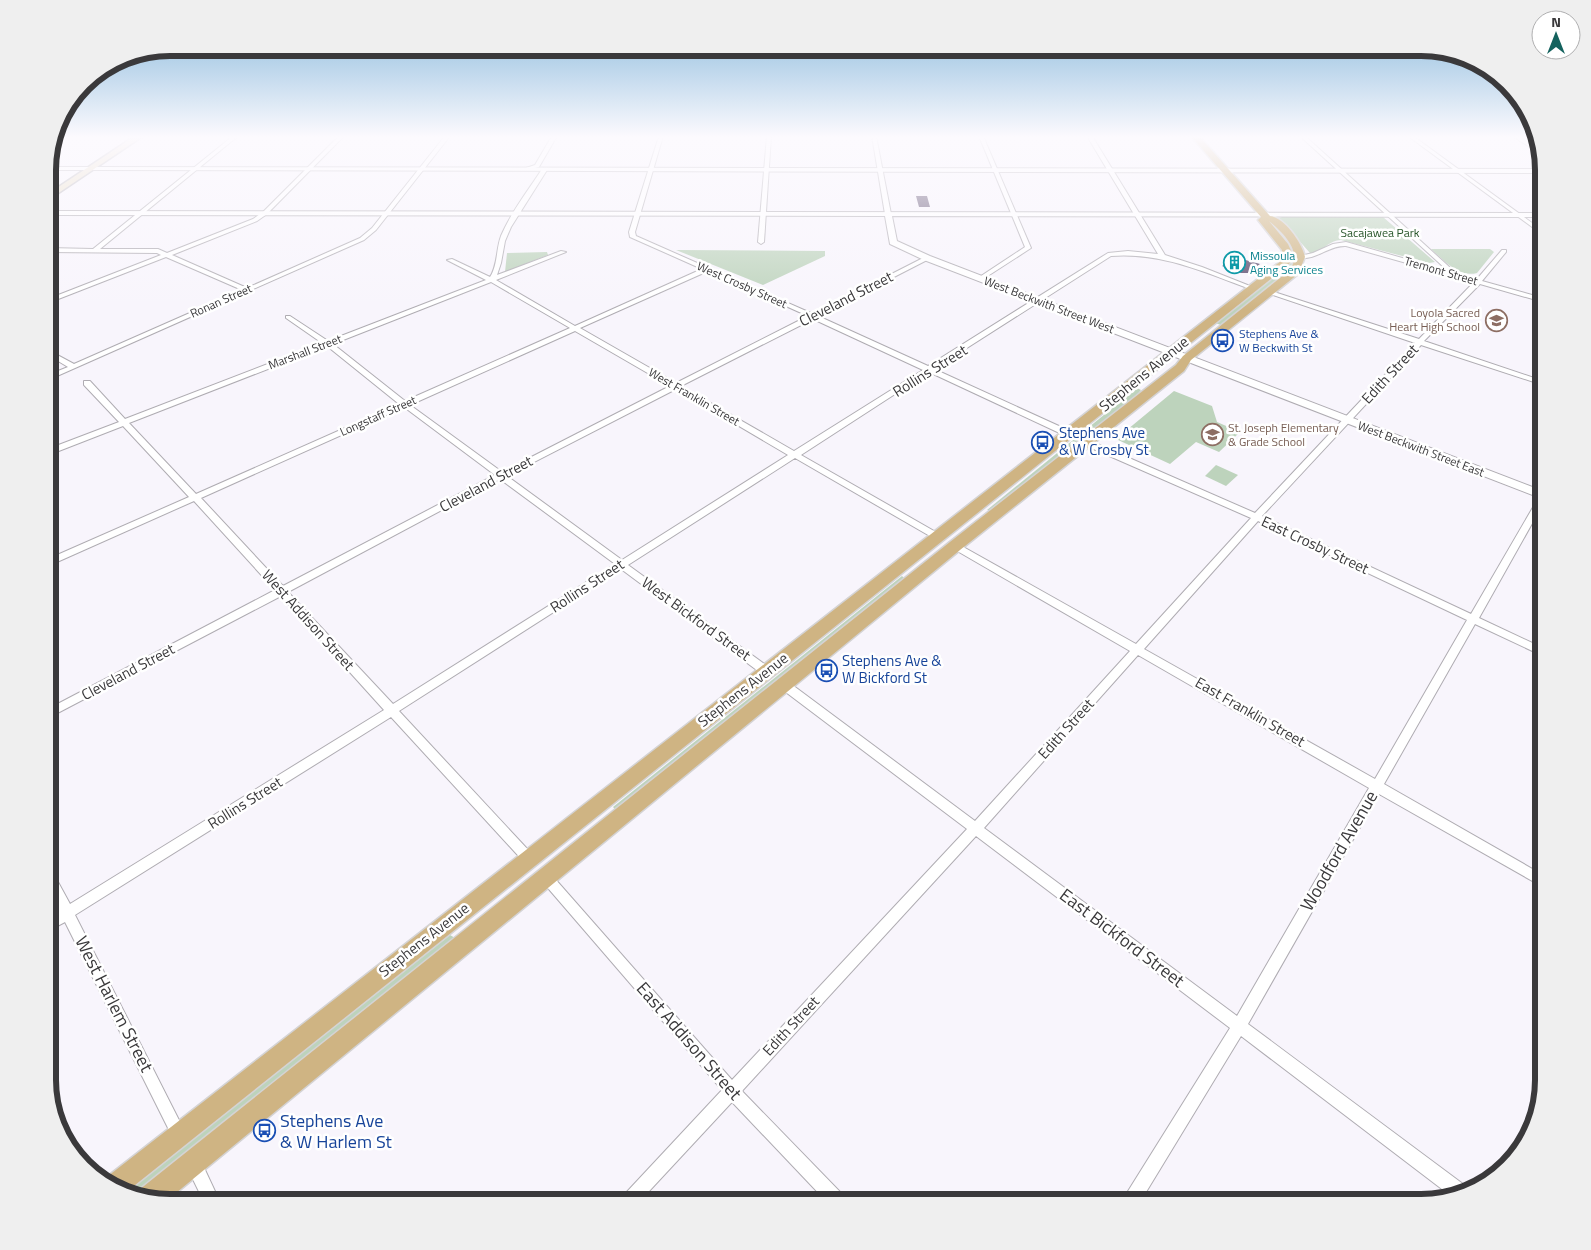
<svg xmlns="http://www.w3.org/2000/svg" width="1591" height="1250" font-family="'Titillium Web',sans-serif">
<rect width="100%" height="100%" fill="#f8f5fc"/>
<g fill="#bdd3bc">
<path d="M1282 217H1383L1435 262 1429 263 1341 240C1326 241 1322 254 1310 253L1279 218Z"/>
<path d="M1431 249H1490L1494 252 1477 273C1458 278 1444 260 1431 249Z"/>
<polygon points="676,250 825,251 825,256 763,285"/>
<polygon points="547,252 548,255 505,272 507,253"/>
<polygon points="1291,263 1294,265 1290,269 1221,325 1215,323"/>
<polygon points="1137,388 1141,390 1137,395 991,511 987,510"/>
<polygon points="1174,391 1212,406 1217,422 1240,432 1219,452 1196,442 1170,464 1116,439"/>
<polygon points="1216,465 1238,475 1226,486 1205,476"/>
<polygon points="902,576 905,579 619,814 613,807"/>
<polygon points="450,935 455,938 138,1197 126,1193"/>
</g>
<g fill="#5c4d6e">
<polygon points="916,196 927,196 930,207 919,207"/>
<polygon points="1236,257 1242,259 1260,264 1248,273 1241,273 1222,266"/>
</g>
<g fill="none" stroke-linecap="round" stroke-linejoin="round">
<defs>
<g id="minor">
<polygon points="233,136 238,136 100,249 158,249 167,253 253,219 263,212 339,136 344,136 267,214 257,221 172,255 247,288 360,238 372,228 445,136 450,136 376,230 364,240 48,380 48,375 68,367 48,355 48,350 74,364 242,290 166,257 48,303 48,299 161,255 157,253 48,252 48,248 93,249"/>
<polygon points="552,136 557,136 539,167 526,170 526,168 535,165"/>
<path d="M659 136H663L635 232 636 236 813 314 925 257H929V259L818 316 928 366 1108 253 1128 251 1158 254 1087 136H1092L1165 255 1202 267 1255 288 1250 289C1204 272 1161 252 1111 256L934 369 1072 432V436H1066L929 372 801 455 941 535 943 537 941 539H935L795 458 628 565 770 668 771 671 770 674H762L621 569 399 711 532 854 534 858 532 862 528 864 524 862 391 717 75 915 183 1128 186 1133 183 1138 178 1141 173 1138 65 922 48 931V918L59 911 48 888V869L52 871 70 904 384 710 281 596 48 718V709L275 590 194 501 48 566V559L189 497 123 426 51 454H48V449L119 422 84 385V381H90L125 419 322 343 286 318V316H290L328 341 486 280 447 260 452 259 490 277C498 265 496 249 501 236 511 212 528 191 542 169L547 170 511 227 505 241 501 263 497 275 561 251 566 252 496 280 575 326 702 269 630 237 629 232ZM708 271 808 316 676 383 580 328ZM491 282 570 328 405 401 333 344ZM813 319 923 370 794 451 681 386ZM575 331 670 386 502 472 410 405ZM327 346 399 404 196 494 129 423ZM676 389 788 455 622 560 507 476ZM404 407 495 475 283 586 201 498ZM500 479 615 564 393 704 288 592Z"/>
<polygon points="767,136 771,136 764,242 761,244 758,242"/>
<polygon points="872,136 876,136 891,214 888,216 885,214"/>
<polygon points="979,136 983,136 1031,248 980,281 978,280 978,278 1025,247"/>
<path d="M1300 136H1305L1457 274 1477 279 1502 250H1506V252L1482 281 1543 298V302L1480 284 1424 341 1543 381V385L1421 345 1262 516 1471 614 1539 497 1543 494V504L1479 618 1543 648V656L1475 624 1384 784 1543 875V887L1379 794 1248 1024 1467 1187 1468 1192 1451 1196 1241 1036 1140 1202H1123L1125 1196 1230 1028 976 836 742 1091 844 1196 846 1202H827L732 1102 639 1202H621L623 1196 722 1090 541 880 539 876 541 872 545 870 549 872 732 1080 967 829 779 687 778 684 779 681H787L975 821 1130 651 952 548 950 546 952 544H958L1136 644 1251 518 1082 444V440H1088L1255 513 1415 343 1267 293V291H1271L1419 339 1474 282 1346 246C1329 245 1317 260 1300 258V256L1313 253 1333 244 1346 242 1448 271ZM1258 521 1467 620 1375 779 1144 649ZM1138 655 1369 788 1237 1016 984 828Z"/>
<polygon points="1408,136 1413,136 1543,231 1543,235"/>
<polygon points="1512,136 1518,136 1539,150 1540,153"/>
<polygon points="91,167 93,170 48,170 48,167"/>
<polygon points="193,1155 199,1157 220,1202 204,1202 185,1163 187,1157"/>
</g>
<g id="tertiary">
<polygon points="91,167 1543,169 1543,173 89,170"/>
<polygon points="48,211 1543,213 1543,217 892,216 897,241 930,256 1543,491 1543,499 924,260 890,244 885,216 48,215"/>
</g>
<polygon id="secondary" points="135,136 143,136 48,200 48,194"/>
<path id="primary" d="M1191 136H1199L1270 216C1285 218 1302 243 1305 257L1298 274 1191 360 1184 371 960 550 165 1202 136 1197 139 1190 950 542 1176 365 1183 356 1290 270C1303 251 1283 233 1269 221L1288 244 1293 255 1292 260 1287 266 125 1193 103 1180 1281 261 1282 250 1258 220 1261 217Z"/>
</defs>
<use href="#minor" stroke="#afacb2" stroke-width="2"/>
<use href="#tertiary" stroke="#afacb2" stroke-width="2"/>
<use href="#secondary" stroke="#afacb2" stroke-width="3"/>
<use href="#primary" stroke="#d4d3d4" stroke-width="3"/>
<use href="#minor" fill="#fff" fill-rule="evenodd"/>
<use href="#tertiary" fill="#fff" fill-rule="evenodd"/>
<use href="#secondary" fill="#e7dac1" fill-rule="evenodd"/>
<use href="#primary" fill="#cfb483" fill-rule="evenodd"/>
</g>
<linearGradient id="sky" x2="0" y2="1"><stop stop-color="#7eb3d9"/><stop offset="0.44" stop-color="#fcfafe"/><stop offset="1" stop-color="#fcfafe" stop-opacity="0"/></linearGradient>
<rect width="1591" height="311" fill="url(#sky)"/>
<defs>
<symbol id="building-ring" viewBox="-11 -11 22 22"><circle r="9.5" fill="#fff" stroke="#0f9aa8" stroke-width="1.5"/><path d="M-4-6H4V6H1V3H-1V6H-4ZM-2.5-4.3h1.7v1.8h-1.7ZM.8-4.3h1.7v1.8H.8ZM-2.5-1h1.7V.8h-1.7ZM.8-1h1.7V.8H.8Z" fill="#0f9aa8"/></symbol>
<symbol id="school-ring" viewBox="-11 -11 22 22"><circle r="9.5" fill="#fff" stroke="#8d6e63" stroke-width="1.5"/><path d="M0-5L7-2L0 1L-7-2ZM-4 1L0 2.5L4 1V4Q0 6-4 4Z" fill="#8d6e63"/></symbol>
<symbol id="bus-ring" viewBox="-11 -11 22 22"><circle r="9.5" fill="#fff" stroke="#1a4fb4" stroke-width="1.5"/><path d="M-5-6H5V4H4V6H2V4H-2V6H-4V4H-5ZM-3.5-4V0h7V-4ZM-3.5 1.2v1.5H-2V1.2ZM2 1.2v1.5H3.5V1.2Z" fill="#1a4fb4"/></symbol>
</defs>
<g fill-rule="evenodd">
<use href="#building-ring" x="1222" y="250" width="25" height="25"/>
<use href="#school-ring" x="1484" y="308" width="25" height="25"/>
<use href="#bus-ring" x="1210" y="328" width="25" height="25"/>
<use href="#school-ring" x="1200" y="422" width="25" height="25"/>
<use href="#bus-ring" x="1030" y="430" width="25" height="25"/>
<use href="#bus-ring" x="814" y="658" width="25" height="25"/>
<use href="#bus-ring" x="252" y="1118" width="25" height="25"/>
</g>
<g text-anchor="middle" stroke-width="5" stroke-linejoin="round" paint-order="stroke">
<g font-size="12" fill="#265428" stroke="#fff">
<text x="1380" y="237">Sacajawea Park</text>
</g>
<g font-size="12" fill="#0d838f" stroke="#fff" text-anchor="start">
<text x="1250" y="260">Missoula<tspan x="1250" dy="14">Aging Services</tspan></text>
</g>
<g font-size="12" fill="#3a393b" stroke="#fff">
<text transform="translate(1441 271) rotate(16)" y="4">Tremont Street</text>
<text transform="translate(742 285) rotate(24)" y="4">West Crosby Street</text>
<text transform="translate(221 301) rotate(-24)" y="4">Ronan Street</text>
<text transform="translate(1049 305) rotate(21)" y="4">West Beckwith Street West</text>
<text transform="translate(305 352) rotate(-21)" y="4">Marshall Street</text>
<text transform="translate(694 397) rotate(30)" y="4">West Franklin Street</text>
<text transform="translate(378 416) rotate(-24)" y="4">Longstaff Street</text>
<text transform="translate(1421 449) rotate(21)" y="4">West Beckwith Street East</text>
</g>
<g font-size="12" fill="#785e54" stroke="#fff" text-anchor="end">
<text x="1480" y="317">Loyola Sacred<tspan x="1480" dy="14">Heart High School</tspan></text>
<text x="1228" y="432" text-anchor="start">St. Joseph Elementary<tspan x="1228" dy="14">&amp; Grade School</tspan></text>
</g>
<g font-size="12" fill="#164399" stroke="#fff" text-anchor="start">
<text x="1239" y="338">Stephens Ave &amp;<tspan x="1239" dy="14">W Beckwith St</tspan></text>
</g>
<g font-size="15" fill="#3a393b" stroke="#fff">
<text transform="translate(846 299) rotate(-27)" y="5">Cleveland Street</text>
<text transform="translate(930 371) rotate(-32)" y="5">Rollins Street</text>
<text transform="translate(1144 374) rotate(-39)" y="5">Stephens Avenue</text>
<text transform="translate(1390 374) rotate(-47)" y="5">Edith Street</text>
<text transform="translate(486 484) rotate(-28)" y="5">Cleveland Street</text>
<text transform="translate(1315 545) rotate(25)" y="5">East Crosby Street</text>
<text transform="translate(587 586) rotate(-33)" y="5">Rollins Street</text>
<text transform="translate(696 619) rotate(36)" y="5">West Bickford Street</text>
<text transform="translate(308 620) rotate(48)" y="5">West Addison Street</text>
<text transform="translate(128 672) rotate(-28)" y="5">Cleveland Street</text>
<text transform="translate(743 690) rotate(-38)" y="5">Stephens Avenue</text>
<text transform="translate(1250 712) rotate(30)" y="5">East Franklin Street</text>
<text transform="translate(1066 729) rotate(-48)" y="5">Edith Street</text>
<text transform="translate(245 803) rotate(-32)" y="5">Rollins Street</text>
<text transform="translate(424 940) rotate(-38)" y="5">Stephens Avenue</text>
<text transform="translate(791 1026) rotate(-47)" y="5">Edith Street</text>
</g>
<g font-size="15" fill="#164399" stroke="#fff" text-anchor="start">
<text x="1059" y="438">Stephens Ave<tspan x="1059" dy="17">&amp; W Crosby St</tspan></text>
<text x="842" y="666">Stephens Ave &amp;<tspan x="842" dy="17">W Bickford St</tspan></text>
</g>
<g font-size="18" fill="#3a393b" stroke="#fff">
<text transform="translate(1339 851) rotate(-60)" y="6">Woodford Avenue</text>
<text transform="translate(1122 938) rotate(37)" y="6">East Bickford Street</text>
<text transform="translate(114 1004) rotate(63)" y="6">West Harlem Street</text>
<text transform="translate(689 1041) rotate(49)" y="6">East Addison Street</text>
</g>
<g font-size="18" fill="#164399" stroke="#fff" text-anchor="start">
<text x="280" y="1127">Stephens Ave<tspan x="280" dy="21">&amp; W Harlem St</tspan></text>
</g>
</g>
<path d="M0 0H1591V1250H0ZM170 56H1421A114 114 0 0 1 1535 170V1080A114 114 0 0 1 1421 1194H170A114 114 0 0 1 56 1080V170A114 114 0 0 1 170 56Z" fill="#efefef" fill-rule="evenodd"/>
<path fill="none" stroke="#3a393b" stroke-width="6" d="M170 56H1421A114 114 0 0 1 1535 170V1080A114 114 0 0 1 1421 1194H170A114 114 0 0 1 56 1080V170A114 114 0 0 1 170 56Z"/>
<g transform="translate(1556 35)"><circle r="24" fill="#ffffff" stroke="#b0b0b1"/>
<path d="M0-4L9 19L0 12L-9 19Z" fill="#14625e"/>
<text y="-8" font-size="14" font-weight="bold" text-anchor="middle" fill="#3a393b">N</text>
</g>
</svg>
